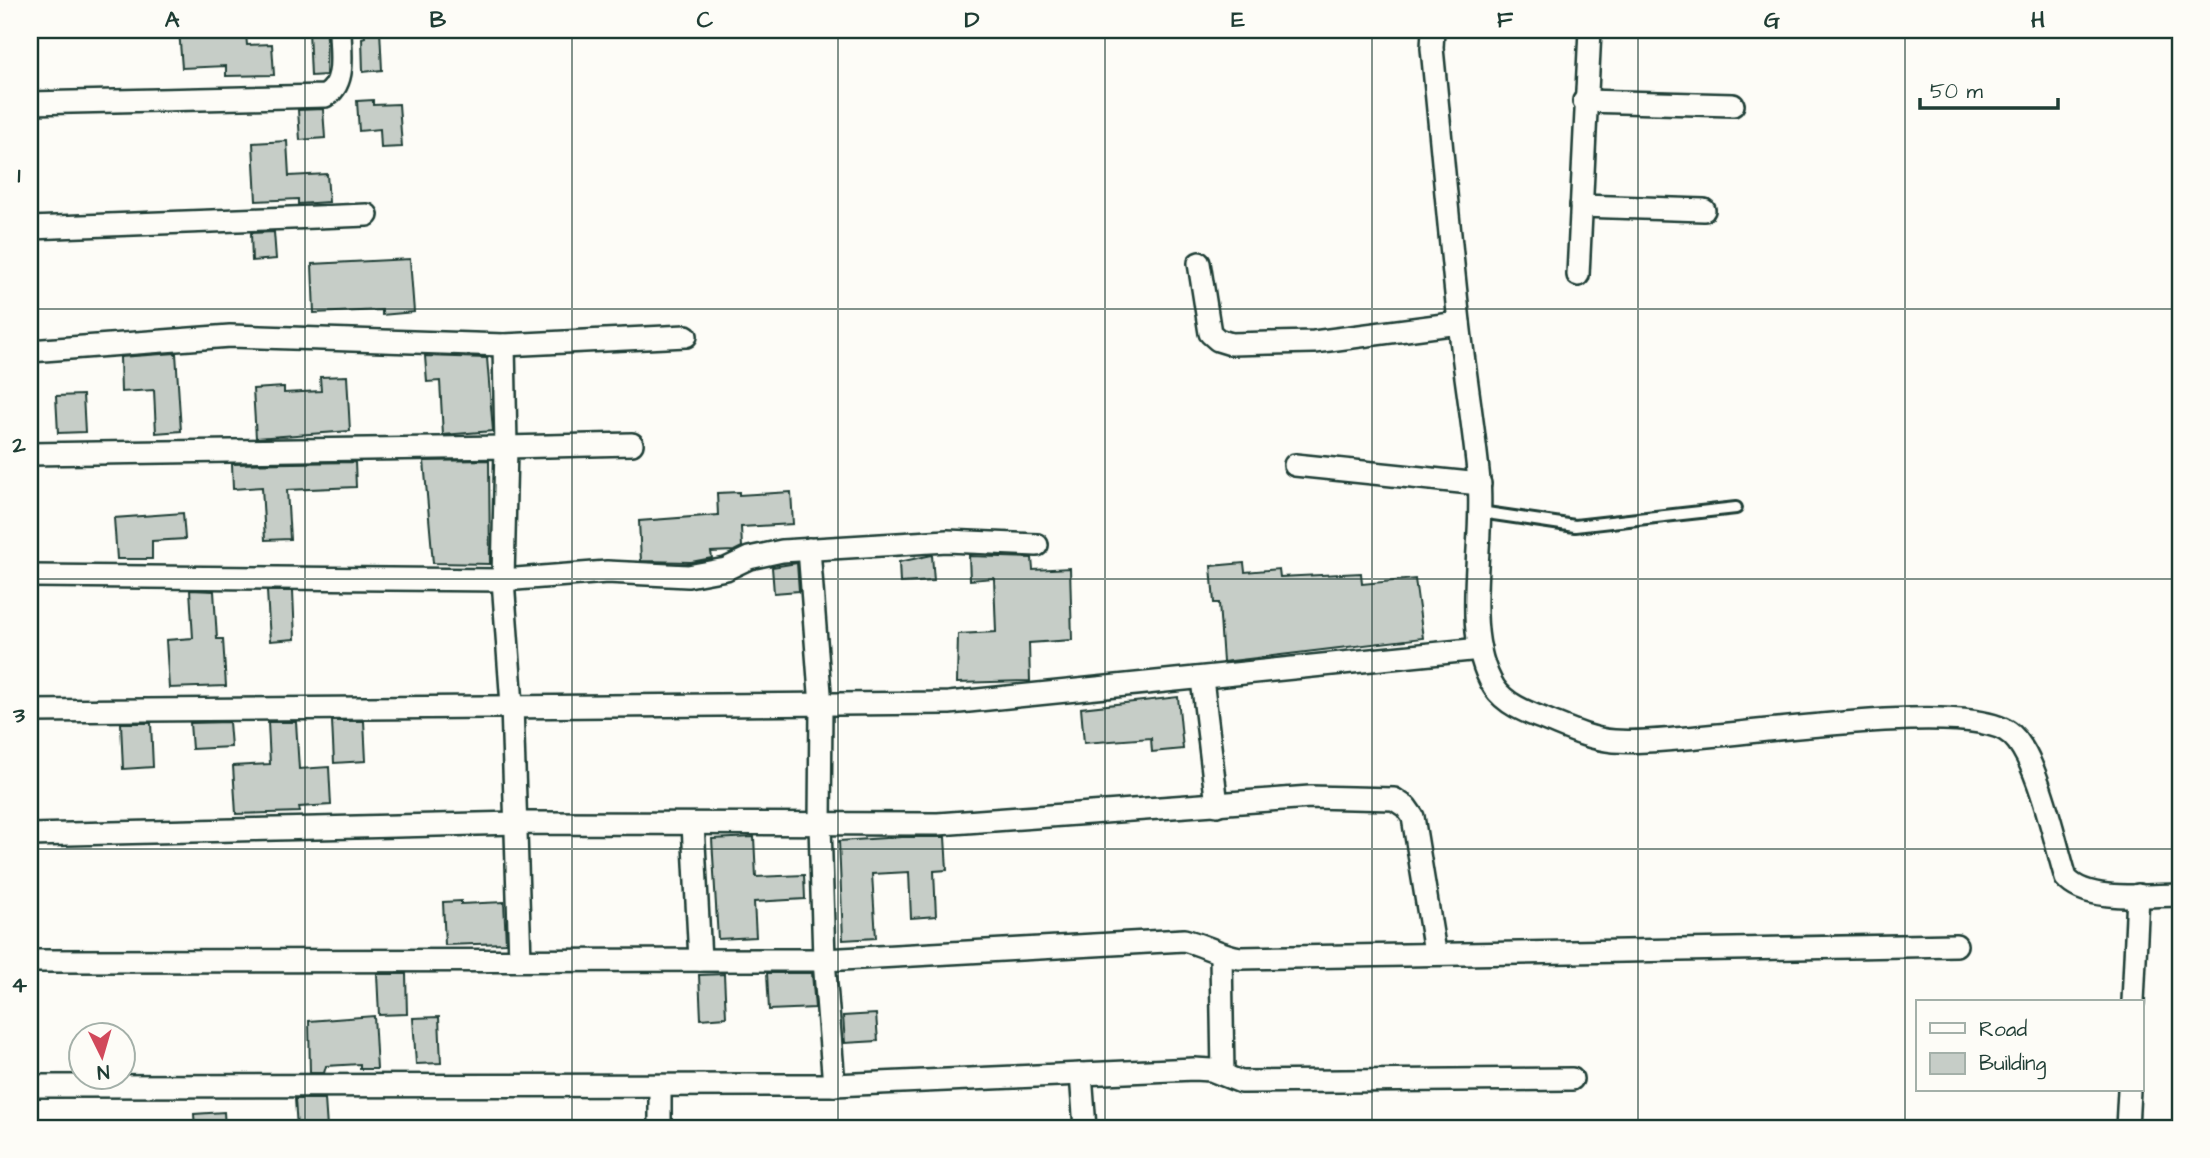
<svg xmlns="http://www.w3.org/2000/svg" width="2210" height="1158" font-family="'Architects Daughter',sans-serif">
<rect width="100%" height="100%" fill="#fdfcf7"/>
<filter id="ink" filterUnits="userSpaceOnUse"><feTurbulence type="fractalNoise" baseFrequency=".0143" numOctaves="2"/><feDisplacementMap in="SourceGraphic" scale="14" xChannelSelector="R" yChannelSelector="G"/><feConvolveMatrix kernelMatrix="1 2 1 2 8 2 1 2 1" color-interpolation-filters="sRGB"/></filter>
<g filter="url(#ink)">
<g fill="#c6cdc7" stroke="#1f3d34" stroke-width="2">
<polygon points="179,30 209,30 209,36 246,34 247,45 272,44 274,75 226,76 226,66 182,68"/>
<polygon points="309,30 327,30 326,75 311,76"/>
<polygon points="364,30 380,30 382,70 363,72 362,38 365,37"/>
<polygon points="373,100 373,105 399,104 402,147 381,148 380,129 359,131 357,101"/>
<polygon points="323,109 325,138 300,140 298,110"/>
<polygon points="287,141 289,176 327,174 329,202 298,204 298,199 256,201 253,143"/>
<polygon points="274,232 276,259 252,261 251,233"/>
<polygon points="410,259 414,312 382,315 382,310 314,313 312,264"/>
<polygon points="176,353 181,431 156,433 154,390 121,392 120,357"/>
<polygon points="425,356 487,358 493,431 443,435 440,381 427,382"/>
<polygon points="347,376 350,431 256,438 253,389 284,387 284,393 321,391 320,377"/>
<polygon points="83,395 85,432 58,433 56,396"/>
<polygon points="489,460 490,564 433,563 424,461"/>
<polygon points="355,462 356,487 287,490 290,539 265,540 262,487 233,489 232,464"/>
<polygon points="739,492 739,495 791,492 793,524 741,527 742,547 734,551 711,552 712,558 691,562 641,561 639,521 718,515 717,493"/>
<polygon points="183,513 185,539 152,541 152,559 117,559 114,518"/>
<polygon points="932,555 934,581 900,583 899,562"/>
<polygon points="969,556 1032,558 1033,570 1070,568 1072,640 1029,643 1030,681 957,683 958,634 996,632 994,578 970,580"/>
<polygon points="797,563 799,591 774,593 772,567"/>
<polygon points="1244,563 1245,572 1279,569 1280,577 1361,573 1362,584 1415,579 1423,638 1223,662 1219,603 1214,603 1211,566"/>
<polygon points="190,590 214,591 217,639 223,639 226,686 169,688 166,640 193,638"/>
<polygon points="267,591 293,591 295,639 270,641"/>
<polygon points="1178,697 1183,749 1152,752 1151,738 1084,743 1081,708"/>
<polygon points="332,721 364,721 366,761 334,763"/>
<polygon points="229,722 231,747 192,749 190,723"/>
<polygon points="268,722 296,722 299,769 329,767 331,805 299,807 300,812 236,814 233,766 270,764"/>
<polygon points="121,723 151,723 153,767 123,769"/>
<polygon points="754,837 756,877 804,875 805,899 754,902 756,937 718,939 712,839"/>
<polygon points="902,837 945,837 947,870 934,871 936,916 911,918 909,872 872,874 876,938 843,940 839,841"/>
<polygon points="461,901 461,904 504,902 506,943 445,945 443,902"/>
<polygon points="767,973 812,973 815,1008 769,1010"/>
<polygon points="377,974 406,974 407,1014 379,1015"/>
<polygon points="724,974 726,1017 701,1019 699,975"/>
<polygon points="876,1014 878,1041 845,1043 843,1016"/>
<polygon points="374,1016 377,1069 360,1069 360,1064 326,1066 324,1073 310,1073 309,1021"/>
<polygon points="439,1017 441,1063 416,1064 413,1018"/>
<polygon points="295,1099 325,1099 327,1128 297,1128"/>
<polygon points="224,1112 225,1128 195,1128 194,1114"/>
</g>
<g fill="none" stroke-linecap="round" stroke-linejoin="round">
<defs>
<polyline id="lane" points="1480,512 1575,526 1736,508"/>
<g id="street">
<path d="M1433 30 1432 48C1441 139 1449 230 1459 322 1465 375 1474 428 1479 481 1485 543 1460 632 1494 687 1505 704 1526 712 1544 719 1567 728 1589 739 1614 741 1690 747 1967 693 2012 735 2038 759 2055 843 2066 878 2087 903 2148 895 2180 895"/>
<polyline points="1584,101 1733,105"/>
<path d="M30 103 325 96C347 84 340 52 340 30"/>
<polyline points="1581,206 1704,210"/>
<polyline points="30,228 367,215"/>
<polyline points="1199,263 1210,333 1218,340 1231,344 1314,342 1459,323"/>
<polyline points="1578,275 1590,30"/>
<polyline points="504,345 506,447 632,444"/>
<polyline points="30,351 230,336 504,345 686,336"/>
<polyline points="30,454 506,447 503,580 512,705 520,960"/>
<polyline points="1295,465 1480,484"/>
<polyline points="809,549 821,706 820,824 824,960 834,1085"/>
<polyline points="30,576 503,580 607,572 688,576 726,569 749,558 782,551 947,541 1037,545"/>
<polyline points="1202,679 1217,805"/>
<polyline points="30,711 949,703 1480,649"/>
<polyline points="693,824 700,960"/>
<polyline points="30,835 517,823 938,824 1310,797 1394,799 1406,807 1413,817 1435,952"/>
<polyline points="1221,955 1223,1074"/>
<path d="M30 961 824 960 1184 940C1204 945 1220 955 1240 958L1956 945"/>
<polyline points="2133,1002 2138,895"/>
<polyline points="1081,1074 1085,1128"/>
<polyline points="30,1086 834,1085 1194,1069 1211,1070 1241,1082 1572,1079"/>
<polyline points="660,1086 660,1128"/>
<polyline points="2127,1128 2129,1090"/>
</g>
</defs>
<use href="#lane" stroke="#1f3d34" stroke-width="16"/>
<use href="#street" stroke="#1f3d34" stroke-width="26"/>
<use href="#lane" stroke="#fdfcf7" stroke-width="10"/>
<use href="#street" stroke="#fdfcf7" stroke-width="21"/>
</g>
</g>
<path fill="none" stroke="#1f3d34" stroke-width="2" stroke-opacity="0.55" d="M305 30V1128M572 30V1128M838 30V1128M1105 30V1128M1372 30V1128M1638 30V1128M1905 30V1128M30 309H2180M30 579H2180M30 849H2180"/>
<rect width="2210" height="1158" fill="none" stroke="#fdfcf7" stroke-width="77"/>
<rect x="1916" y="1000" width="228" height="91" fill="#fdfcf7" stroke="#a4b0a9" stroke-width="2"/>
<rect x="1930" y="1023" width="35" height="10" fill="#fdfcf7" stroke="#a4b0a9" stroke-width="2"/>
<text x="1979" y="1036" font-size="21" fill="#1f3d34">Road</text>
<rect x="1930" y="1053" width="35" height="21" fill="#c6cdc7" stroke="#a4b0a9" stroke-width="2"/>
<text x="1979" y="1070" font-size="21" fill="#1f3d34">Building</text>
<g transform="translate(102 1056) rotate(175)"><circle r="33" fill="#fdfcf7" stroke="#a4b0a9" stroke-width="2"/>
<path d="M0-5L12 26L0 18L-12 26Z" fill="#d1495b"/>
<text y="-10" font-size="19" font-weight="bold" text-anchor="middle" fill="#1f3d34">N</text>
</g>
<path d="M1920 98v10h138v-10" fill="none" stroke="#1f3d34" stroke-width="3.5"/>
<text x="1930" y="98" font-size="21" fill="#1f3d34" stroke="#fdfcf7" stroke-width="5" paint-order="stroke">50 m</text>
<rect x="38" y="38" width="2134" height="1082" fill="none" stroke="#1f3d34" stroke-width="2.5"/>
<g font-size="23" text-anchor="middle" font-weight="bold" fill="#1f3d34">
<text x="172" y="27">A</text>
<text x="438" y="27">B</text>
<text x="705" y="27">C</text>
<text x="972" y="27">D</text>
<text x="1238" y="27">E</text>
<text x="1505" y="27">F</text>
<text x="1772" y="27">G</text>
<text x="2038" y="27">H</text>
<text x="19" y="182">1</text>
<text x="19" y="452">2</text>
<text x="19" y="722">3</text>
<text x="19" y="992">4</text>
</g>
</svg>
